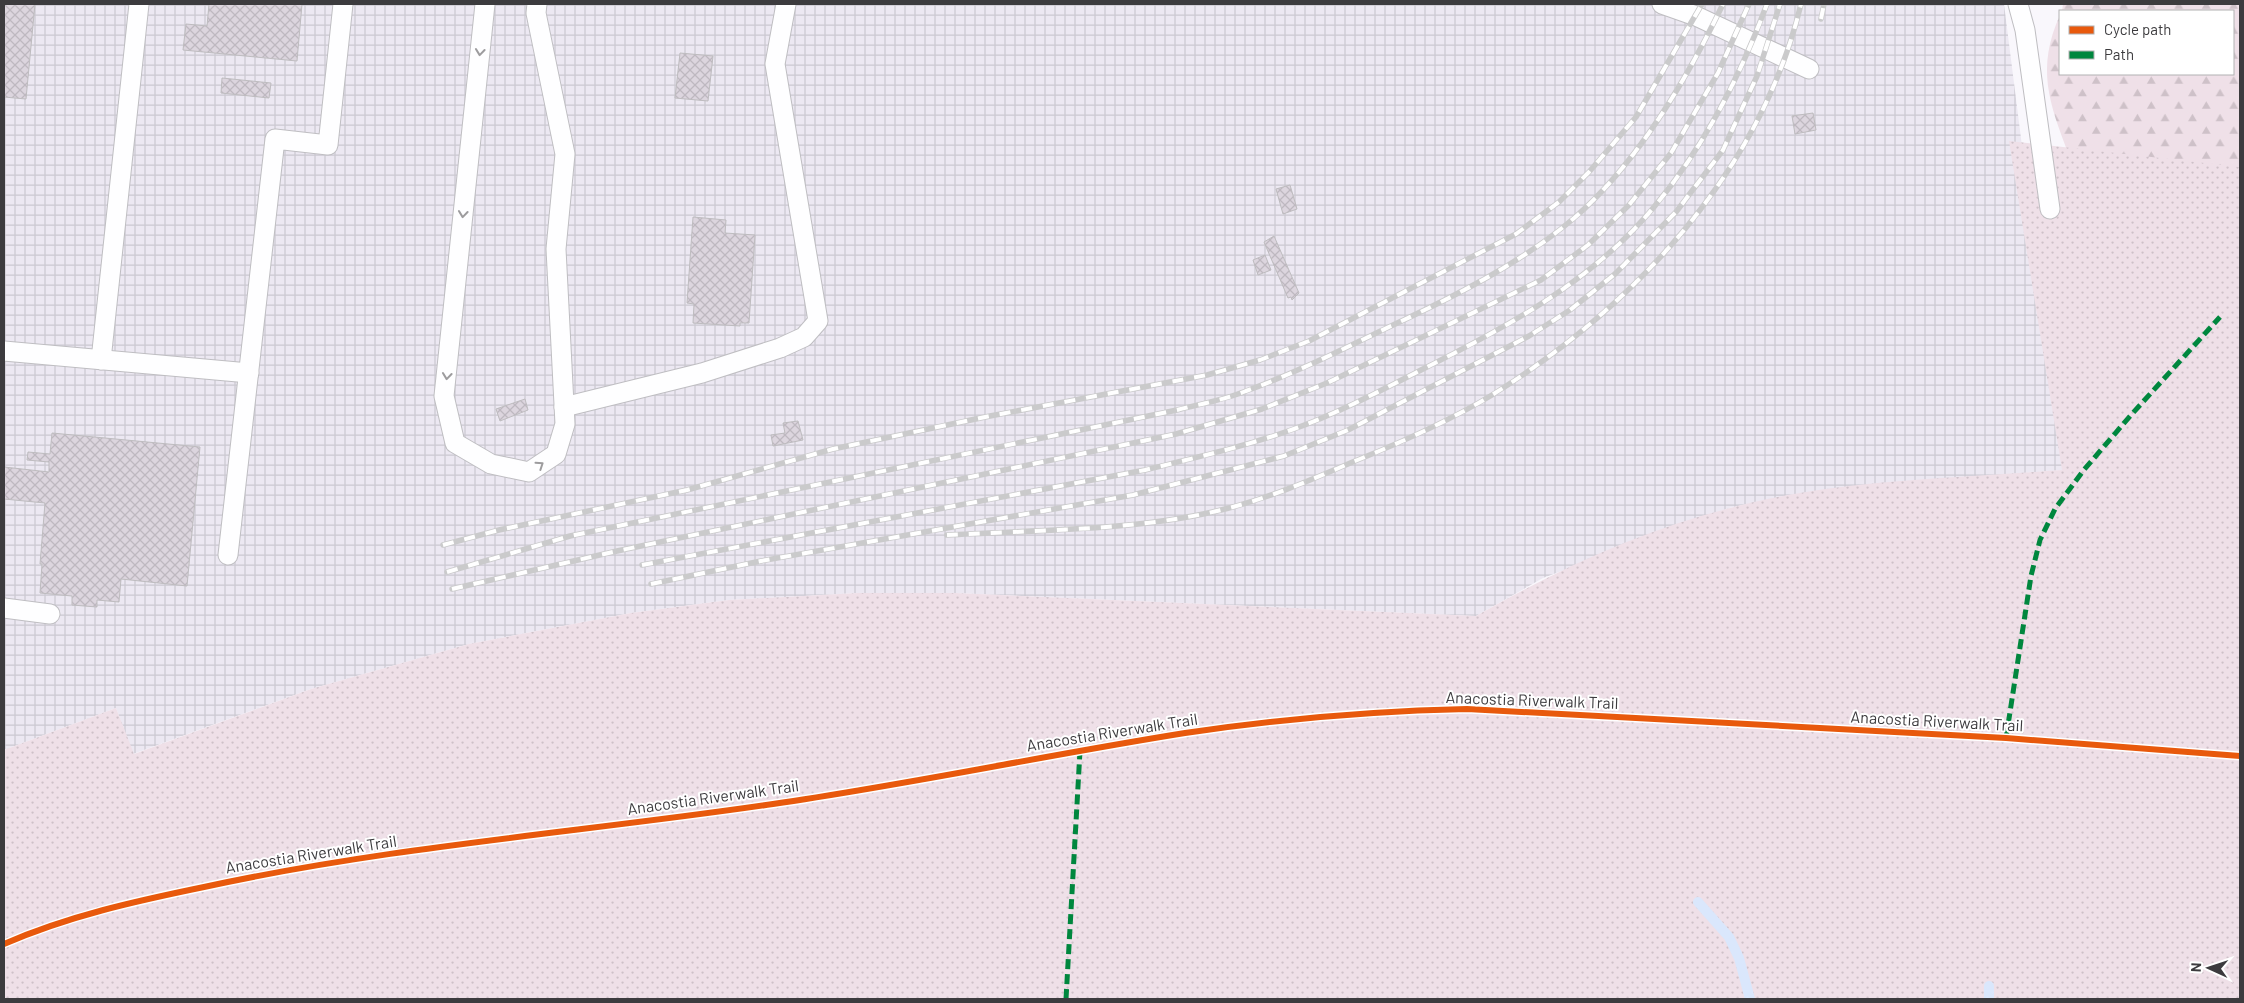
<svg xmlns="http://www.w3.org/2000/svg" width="2244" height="1003" font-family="Barlow,sans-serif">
<defs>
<pattern id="industrial-grid" width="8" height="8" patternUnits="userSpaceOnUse" patternTransform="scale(1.25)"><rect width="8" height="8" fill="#ece8f2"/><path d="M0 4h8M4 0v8" fill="none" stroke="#cbc8d1"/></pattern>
<pattern id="forest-firs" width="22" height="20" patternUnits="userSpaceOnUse" patternTransform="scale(1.25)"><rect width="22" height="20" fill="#efe0e8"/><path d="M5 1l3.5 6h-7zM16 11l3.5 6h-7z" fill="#cec1c8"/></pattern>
<pattern id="park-dots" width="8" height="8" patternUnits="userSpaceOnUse" patternTransform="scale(1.25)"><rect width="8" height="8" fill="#efe0e8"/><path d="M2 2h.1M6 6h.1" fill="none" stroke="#cec1c8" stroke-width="1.8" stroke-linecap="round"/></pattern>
<pattern id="building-cross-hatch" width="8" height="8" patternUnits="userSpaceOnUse" patternTransform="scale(1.25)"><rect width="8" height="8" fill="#dcd5de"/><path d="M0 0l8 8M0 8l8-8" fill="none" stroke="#beb8c0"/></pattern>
</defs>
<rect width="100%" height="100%" fill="#f9f7fc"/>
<polygon fill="url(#industrial-grid)" points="4,4 2004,4 2063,470 1849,487 1789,495 1729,508 1543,578 1476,616 955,593 858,593 729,600 631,613 469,644 311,689 133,754 116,708 4,750"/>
<path fill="url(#forest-firs)" d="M2063 4H2240V210L2069 155C2049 103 2036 68 2060 15V74H2233V11H2062Z"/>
<path fill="url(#park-dots)" d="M2009 141 2240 167V999H4V750L116 708 134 754 311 689 469 644 631 613 729 600 858 593H955L1476 616C1578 558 1672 517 1788 495 1878 479 1971 477 2062 470Z"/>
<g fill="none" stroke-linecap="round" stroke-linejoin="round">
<g stroke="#dae7fc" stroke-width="10">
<polyline points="1698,902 1729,937 1739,958 1750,999"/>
<polyline points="1989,999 1989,986"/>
</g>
</g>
<g fill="url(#building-cross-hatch)" stroke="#bebcbf">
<polygon points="4,4 35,4 26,99 4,97"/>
<polygon points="209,4 302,4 297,61 183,50 186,24 207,26"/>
<polygon points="680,53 713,56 708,101 675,98"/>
<polygon points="222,78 271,83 269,98 221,93"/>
<polygon points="1813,113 1816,130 1795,134 1792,116"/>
<polygon points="1290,185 1297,209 1283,214 1276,189"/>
<polygon points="693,217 726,220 725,233 755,235 749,323 740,323 740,326 693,323 694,304 687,303"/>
<polygon points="1274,236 1299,293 1292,300 1291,297 1288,298 1264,242"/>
<polygon points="1265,255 1271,270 1258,275 1253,260"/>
<polygon points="525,399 528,410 500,421 496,409"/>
<polygon points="798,421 803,440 773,446 771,435 785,433 783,423"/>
<polygon points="52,433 200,447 187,586 121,579 119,602 97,600 97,607 72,605 72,596 40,593 42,564 40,564 45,503 4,499 4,467 49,472 49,462 27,460 28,452 50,454"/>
</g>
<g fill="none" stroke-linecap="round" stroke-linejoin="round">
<defs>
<g id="lane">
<polyline points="485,4 444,396 455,443 491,464 529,472 556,454 565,424 556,249 565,154 536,13 537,4"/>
<polyline points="1662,4 1696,16 1809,69"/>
<polyline points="2018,4 2025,30 2050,209"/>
<polyline points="4,351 249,373"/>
<polyline points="101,360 139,4"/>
<polyline points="564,407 702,373 780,348 804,337 818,321 775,64 786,4"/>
<polyline points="228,555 275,139 328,145 343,4"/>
<polyline points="4,608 50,614"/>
</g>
</defs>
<use href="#lane" stroke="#bfbec2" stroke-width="21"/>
<use href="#lane" stroke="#fefeff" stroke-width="19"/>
<defs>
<g id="rail">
<polyline points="1821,19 1824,4"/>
<path d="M947 535C1035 530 1131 531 1217 511 1265 500 1311 480 1355 461 1402 442 1449 421 1492 395 1635 306 1761 171 1801 4"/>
<polyline points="443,545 499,530 687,490 833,449 990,416 1207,375 1260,360 1309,341 1516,234 1559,202 1589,172 1636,117 1702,4"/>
<path d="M642 565 1145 470C1194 458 1243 447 1291 430 1336 414 1378 392 1421 370 1505 328 1593 281 1654 207 1704 147 1740 77 1767 4"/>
<path d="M447 572 570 536 1177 410C1200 404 1224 400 1246 391 1296 373 1343 349 1391 326 1453 297 1520 264 1573 219 1637 164 1687 79 1723 4"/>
<polyline points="651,584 761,561 1133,495 1284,456 1348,430 1529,336 1570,310 1615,274 1676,212 1723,150 1757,76 1780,4"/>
<polyline points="452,589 617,551 1176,434 1262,409 1327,383 1541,280 1588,245 1629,205 1671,153 1718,73 1749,4"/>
</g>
</defs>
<use href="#rail" stroke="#cacacb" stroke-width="5.5"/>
<use href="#rail" stroke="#fff" stroke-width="4" stroke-dasharray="11" stroke-linecap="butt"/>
<g stroke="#00873e" stroke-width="5" stroke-dasharray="10 5" stroke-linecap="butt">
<polyline points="2006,738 2031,576 2040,540 2055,509 2083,471 2131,415 2220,317"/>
<polyline points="1066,999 1080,751"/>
</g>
<defs>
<path id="cycleway" d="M4 944C68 916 136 901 204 887 392 846 584 832 773 804 911 784 1047 755 1185 733 1279 719 1373 711 1467 709L2006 738 2240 756"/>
</defs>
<use href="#cycleway" stroke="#fff" stroke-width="9"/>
<use href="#cycleway" stroke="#e8590c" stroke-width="6"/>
</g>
<defs><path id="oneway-chevron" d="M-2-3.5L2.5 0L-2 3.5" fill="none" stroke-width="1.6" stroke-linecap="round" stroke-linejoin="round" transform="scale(1.25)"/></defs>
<g stroke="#9d9c9e">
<use href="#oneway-chevron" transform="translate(480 52) rotate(96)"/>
<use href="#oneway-chevron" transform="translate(463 214) rotate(96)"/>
<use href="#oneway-chevron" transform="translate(447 376) rotate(96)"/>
<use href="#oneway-chevron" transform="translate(540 465) rotate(-34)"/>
</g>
<g text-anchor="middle" stroke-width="4" stroke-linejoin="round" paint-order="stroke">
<g font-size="16" fill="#3c3b3e" stroke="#fff">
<text transform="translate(1532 700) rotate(2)" y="6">Anacostia Riverwalk Trail</text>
<text transform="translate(1937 721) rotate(3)" y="6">Anacostia Riverwalk Trail</text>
<text transform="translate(1112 732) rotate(-9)" y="6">Anacostia Riverwalk Trail</text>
<text transform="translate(713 797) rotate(-8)" y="6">Anacostia Riverwalk Trail</text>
<text transform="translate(311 854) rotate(-9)" y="6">Anacostia Riverwalk Trail</text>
</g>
</g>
<rect width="2244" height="1003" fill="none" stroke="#3c3b3e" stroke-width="10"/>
<rect x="2059" y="10" width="175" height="65" fill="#ffffff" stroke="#b1b1b2"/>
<rect x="2069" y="26" width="25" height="8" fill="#e8590c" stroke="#b1b1b2"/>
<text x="2104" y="35" font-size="15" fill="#3c3b3e">Cycle path</text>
<rect x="2069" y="51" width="25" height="8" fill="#00873e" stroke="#b1b1b2"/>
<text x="2104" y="60" font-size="15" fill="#3c3b3e">Path</text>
<g transform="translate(2209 968) rotate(273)" stroke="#ffffff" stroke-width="4" paint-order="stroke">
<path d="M0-4L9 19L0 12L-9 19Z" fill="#3c3b3e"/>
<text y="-8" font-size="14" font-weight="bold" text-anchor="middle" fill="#3c3b3e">N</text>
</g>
</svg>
